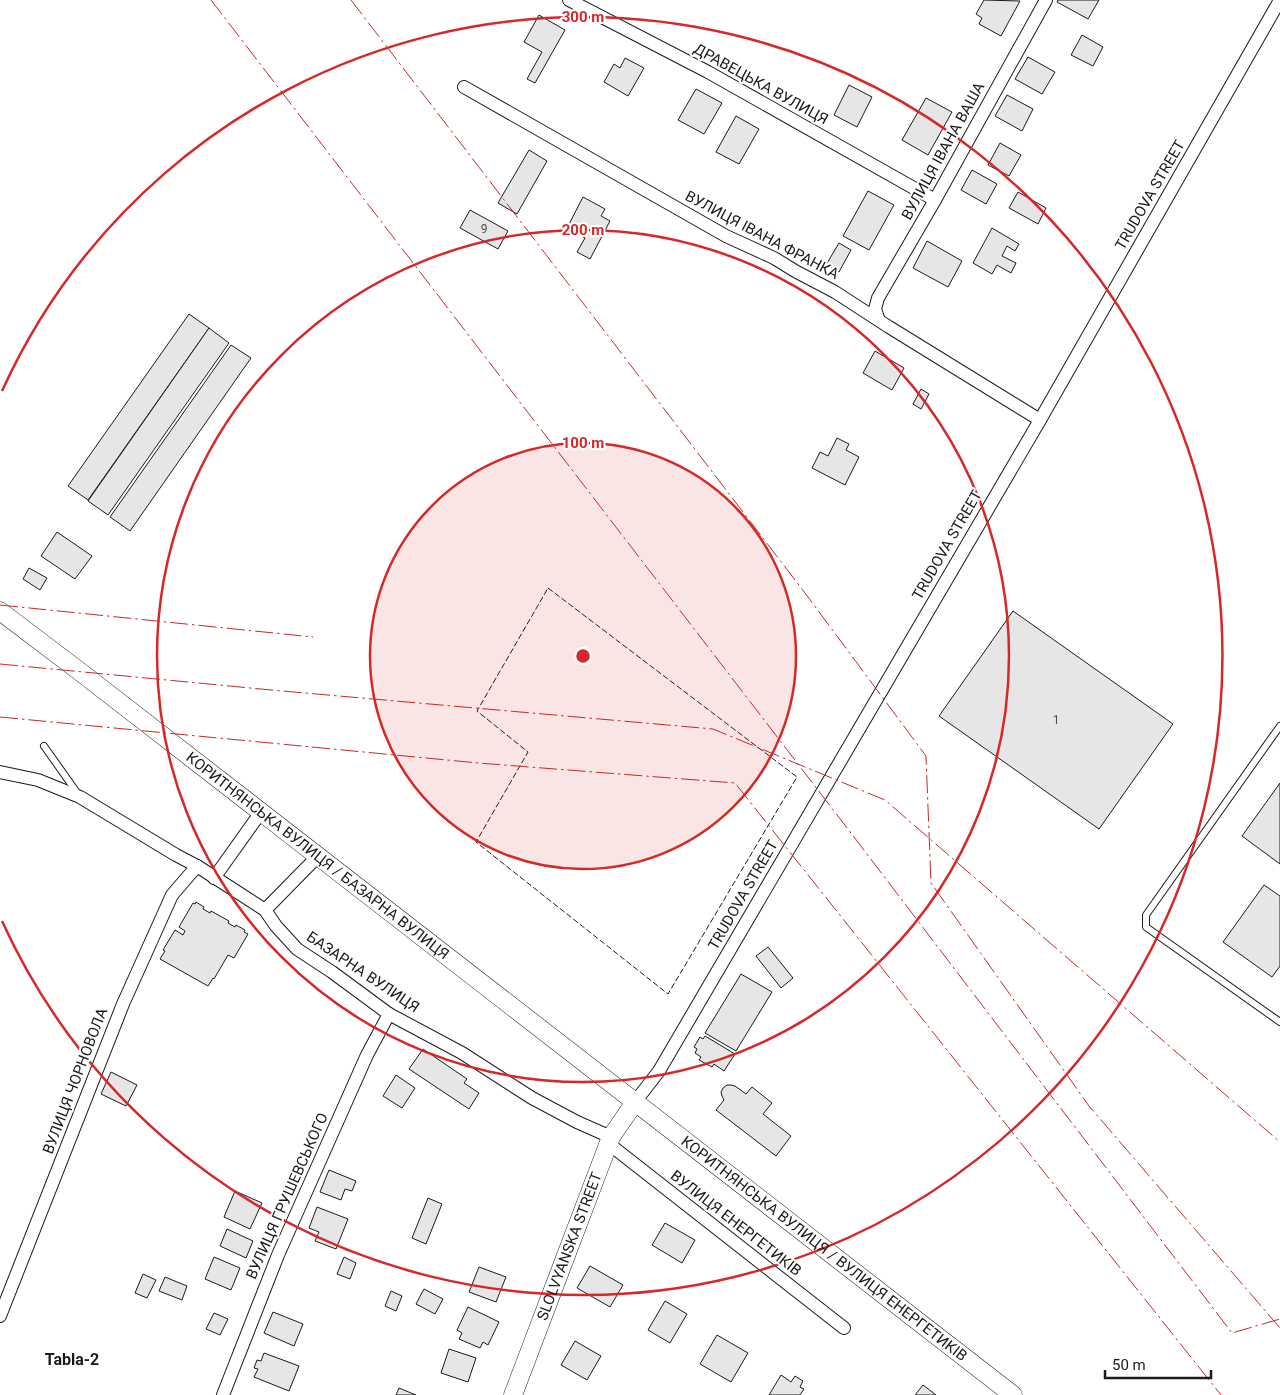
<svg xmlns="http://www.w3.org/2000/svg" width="1280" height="1395" font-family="Roboto,sans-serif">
<rect width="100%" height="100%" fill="#fff"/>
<g fill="#e6e6e6" stroke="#1a1a1a">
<polygon points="984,0 1020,1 1001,36 979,24 982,18 976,14"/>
<polygon points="1058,0 1099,0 1088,19 1057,2"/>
<polygon points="539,15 565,30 535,83 527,79 542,52 524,42"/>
<polygon points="1082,35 1103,47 1093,66 1071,55"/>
<polygon points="1028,57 1055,72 1042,94 1015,79"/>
<polygon points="625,58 644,68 628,96 604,82 614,64 620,68"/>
<polygon points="849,85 872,97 857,127 834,115"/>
<polygon points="696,89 722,103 704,134 678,120"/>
<polygon points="1007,95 1033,109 1022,131 995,116"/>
<polygon points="926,98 952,112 928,155 902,140"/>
<polygon points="736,116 759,129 739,164 716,152"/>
<polygon points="1000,143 1021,155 1009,176 988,165"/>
<polygon points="529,150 547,161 517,214 498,203"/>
<polygon points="972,170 997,184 986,204 961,190"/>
<polygon points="868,191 894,205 869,250 843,236"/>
<polygon points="1018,192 1046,208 1038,224 1009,208"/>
<polygon points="583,197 605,209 601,216 610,221 590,259 577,252 585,238 567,228"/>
<polygon points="470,210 508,231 498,249 460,228"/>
<polygon points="992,228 1019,244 1015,251 1007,246 1002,256 1016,263 1011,273 997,265 992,274 973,263"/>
<polygon points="927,241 962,261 948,287 913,268"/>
<polygon points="839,243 851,250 839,272 826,265"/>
<polygon points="189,314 209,328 88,500 68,486"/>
<polygon points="209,328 229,343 108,515 88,501"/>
<polygon points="231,345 251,358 130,531 110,517"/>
<polygon points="875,351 904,368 892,390 863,373"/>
<polygon points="921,389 929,394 921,409 913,404"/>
<polygon points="837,438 849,444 846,450 859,457 845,485 812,468 820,452 828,456"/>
<polygon points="57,532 92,556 75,579 41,556"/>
<polygon points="29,568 47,578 40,590 23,579"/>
<polygon points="1013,611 1173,724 1099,829 939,716"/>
<polygon points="1280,783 1280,864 1242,836"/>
<polygon points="1264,885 1280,896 1280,966 1272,977 1223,942"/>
<polygon points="196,902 204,907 203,909 210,913 211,911 229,921 228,923 235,927 236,925 245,930 244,932 248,934 234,958 228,955 214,979 213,978 208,986 160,959 165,951 163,950 175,930 183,935 185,931 179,927 193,903 195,904"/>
<polygon points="768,947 793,978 781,988 756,956"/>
<polygon points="741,974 772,992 736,1051 705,1033"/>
<polygon points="705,1036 735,1054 724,1071 714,1064 712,1067 699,1060 701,1057 695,1053 697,1049 694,1047 700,1037 703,1039"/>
<polygon points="423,1049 467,1079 464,1083 479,1093 469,1109 409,1069"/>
<polygon points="111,1072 137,1085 126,1106 101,1094"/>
<polygon points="396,1075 415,1088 402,1108 383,1096"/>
<polygon points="727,1085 731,1085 735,1086 746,1094 752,1087 772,1103 763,1114 791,1136 776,1156 716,1110 724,1100 722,1096 721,1092 723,1088"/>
<polygon points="329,1170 356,1181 352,1191 345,1189 341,1200 320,1192"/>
<polygon points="235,1191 262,1203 250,1229 224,1217"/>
<polygon points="428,1198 442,1204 426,1244 412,1238"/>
<polygon points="317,1207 348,1219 336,1249 315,1241 319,1232 309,1228"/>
<polygon points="665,1223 695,1240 682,1263 652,1245"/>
<polygon points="227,1229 253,1241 246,1258 220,1246"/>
<polygon points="214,1257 240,1268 231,1290 205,1279"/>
<polygon points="344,1257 356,1263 350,1279 337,1274"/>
<polygon points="590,1266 623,1285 610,1307 577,1288"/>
<polygon points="479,1267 506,1277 496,1302 469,1292"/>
<polygon points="143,1274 156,1280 147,1298 135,1293"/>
<polygon points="165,1277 187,1286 182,1300 159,1291"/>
<polygon points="424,1289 443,1299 435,1314 416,1304"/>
<polygon points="391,1291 402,1296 396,1311 385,1306"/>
<polygon points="665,1301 687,1314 670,1343 648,1330"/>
<polygon points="468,1307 499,1322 488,1345 483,1342 480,1348 459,1339 462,1333 457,1330"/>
<polygon points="273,1312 303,1324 294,1346 264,1333"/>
<polygon points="214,1313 228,1319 220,1335 206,1329"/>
<polygon points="717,1335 748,1353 731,1382 700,1364"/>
<polygon points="575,1341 601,1356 587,1380 561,1365"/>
<polygon points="449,1349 476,1358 468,1382 441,1373"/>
<polygon points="264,1353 299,1366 289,1391 254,1377 258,1369 254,1368 257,1360 261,1361"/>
<polygon points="781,1375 791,1382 795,1376 803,1381 800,1387 804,1389 800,1395 769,1395"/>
<polygon points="923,1385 936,1395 915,1395"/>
<polygon points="399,1388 416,1395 396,1395"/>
</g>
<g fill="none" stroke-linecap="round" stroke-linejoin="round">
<defs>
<g id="lane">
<polyline points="1280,726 1146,915 1146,927 1280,1022"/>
<polyline points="44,746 78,794"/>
</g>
<g id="street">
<polyline points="569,0 708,72 935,200"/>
<polyline points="464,87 726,236 774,258 795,271 835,292 889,327 1040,420"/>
<polyline points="878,318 875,309 878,298 935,200 1046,0"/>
<polyline points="0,772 38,780 80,797 176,855 197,866 265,910 276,926 297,949 332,972 389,1014 462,1053 532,1098 577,1122 611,1137"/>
<polyline points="214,878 261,812"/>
<polyline points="265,910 318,856"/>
<polyline points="635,1102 659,1071 1040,420 1280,0"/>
<polyline points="609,1144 844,1328"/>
<polyline points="0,1316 123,1004 172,895 197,866"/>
<polyline points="223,1395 278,1255 367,1055 389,1014"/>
</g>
<g id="secondary">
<path id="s1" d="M0 611 83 674 1013 1395"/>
<path id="s2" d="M513 1395 611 1137 635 1102"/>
</g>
</defs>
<use href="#lane" stroke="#1a1a1a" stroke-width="8"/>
<use href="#street" stroke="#1a1a1a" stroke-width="14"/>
<use href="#secondary" stroke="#1a1a1a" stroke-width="19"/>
<use href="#lane" stroke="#fff" stroke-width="6"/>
<use href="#street" stroke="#fff" stroke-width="12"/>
<use href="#secondary" stroke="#fff" stroke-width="18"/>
<polygon stroke="#1a1a1a" stroke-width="1" stroke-dasharray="6 2.5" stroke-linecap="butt" points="548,588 797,777 668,994 476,842 528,752 477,711"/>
<g stroke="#c62828" stroke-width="1" stroke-dasharray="18 4 2.5 4" stroke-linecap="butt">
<polyline points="211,0 841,820 1232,1333 1280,1319"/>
<polyline points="351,0 805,593 926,756 931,883 1089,1106 1280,1328"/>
<polyline points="0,605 313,637"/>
<polyline points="0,664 271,690 713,729 885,800 1280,1142"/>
<polyline points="0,717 478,763 735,783 1221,1395"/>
</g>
</g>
<circle cx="583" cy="656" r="213" fill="#d62828" fill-opacity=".12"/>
<g fill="none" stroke="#d62828" stroke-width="2.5">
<circle cx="583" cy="656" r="213"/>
<circle cx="583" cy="656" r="426"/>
<path d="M2 391A639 639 0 1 1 2 921"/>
</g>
<g text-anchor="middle" stroke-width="4" stroke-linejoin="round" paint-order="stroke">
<g font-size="12" fill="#4d4d4d">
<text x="484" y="233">9</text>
<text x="1056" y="724">1</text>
</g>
<g font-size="15" fill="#1a1a1a" stroke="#fff">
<text transform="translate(761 84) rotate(29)" y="5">ДРАВЕЦЬКА ВУЛИЦЯ</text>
<text transform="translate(943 151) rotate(-61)" y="5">ВУЛИЦЯ ІВАНА ВАША</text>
<text transform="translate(1150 195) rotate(-60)" y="5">TRUDOVA STREET</text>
<text transform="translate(762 235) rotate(28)" y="5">ВУЛИЦЯ ІВАНА ФРАНКА</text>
<text transform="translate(947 545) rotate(-60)" y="5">TRUDOVA STREET</text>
<text dy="5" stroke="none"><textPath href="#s1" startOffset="401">КОРИТНЯНСЬКА ВУЛИЦЯ / БАЗАРНА ВУЛИЦЯ</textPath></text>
<text transform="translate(743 895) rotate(-60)" y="5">TRUDOVA STREET</text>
<text transform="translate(363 972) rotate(34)" y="5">БАЗАРНА ВУЛИЦЯ</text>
<text transform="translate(75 1081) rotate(-69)" y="5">ВУЛИЦЯ ЧОРНОВОЛА</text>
<text transform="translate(287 1196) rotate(-66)" y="5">ВУЛИЦЯ ГРУШЕВСЬКОГО</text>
<text transform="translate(736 1223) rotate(38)" y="5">ВУЛИЦЯ ЕНЕРГЕТИКІВ</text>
<text dy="5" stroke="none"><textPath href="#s2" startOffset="159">SLOLVYANSKA STREET</textPath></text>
<text dy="5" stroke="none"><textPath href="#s1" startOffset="1042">КОРИТНЯНСЬКА ВУЛИЦЯ / ВУЛИЦЯ ЕНЕРГЕТИКІВ</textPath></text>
</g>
<g font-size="16" font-weight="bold" fill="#1a1a1a" stroke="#fff">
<text x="72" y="1365">Tabla-2</text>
</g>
</g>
<circle cx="583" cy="656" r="8" fill="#d62828" stroke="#fff" stroke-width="2.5"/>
<g font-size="15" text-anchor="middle" font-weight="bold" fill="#d62828" stroke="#fff" stroke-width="4" stroke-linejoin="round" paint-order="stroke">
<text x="583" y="22">300 m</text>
<text x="583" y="235">200 m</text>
<text x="583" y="448">100 m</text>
</g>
<path d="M1105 1370v8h106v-8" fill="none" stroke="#1a1a1a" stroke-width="2.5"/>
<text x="1112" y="1370" font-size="15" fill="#1a1a1a" stroke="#ffffff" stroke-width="4" paint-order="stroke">50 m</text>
</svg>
